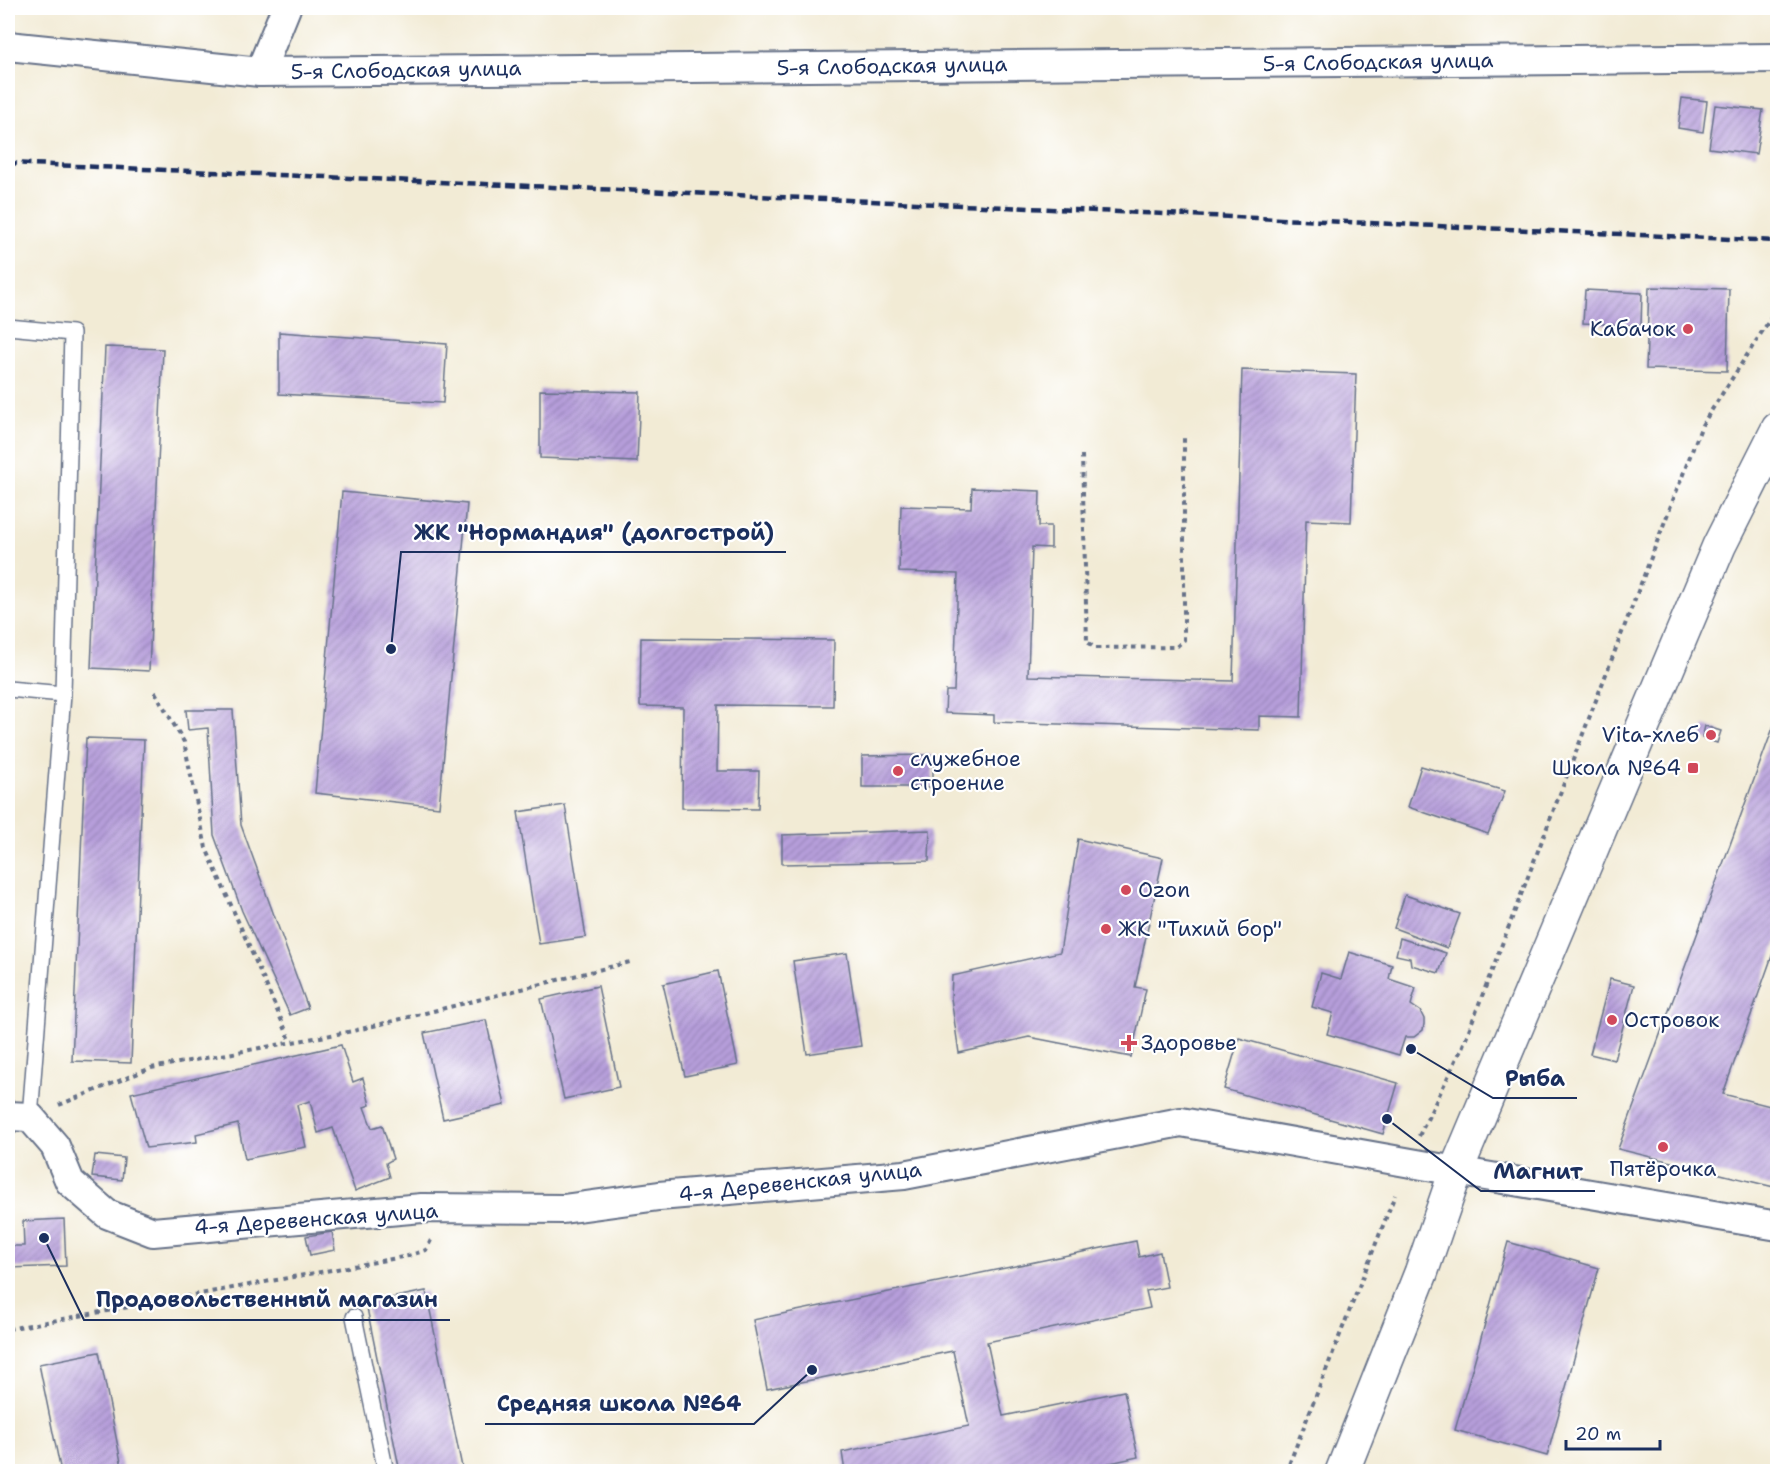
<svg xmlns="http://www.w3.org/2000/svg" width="1785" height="1479" font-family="'Shantell Sans',sans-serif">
<defs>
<pattern id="building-hatch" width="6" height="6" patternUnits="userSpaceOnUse" patternTransform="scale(1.5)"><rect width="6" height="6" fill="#b79fdb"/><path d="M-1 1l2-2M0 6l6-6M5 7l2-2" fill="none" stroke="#9482b5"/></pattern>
</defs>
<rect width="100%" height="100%" fill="#fff"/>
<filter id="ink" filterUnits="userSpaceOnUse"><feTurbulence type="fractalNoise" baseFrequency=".0167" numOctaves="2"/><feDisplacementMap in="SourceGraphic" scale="12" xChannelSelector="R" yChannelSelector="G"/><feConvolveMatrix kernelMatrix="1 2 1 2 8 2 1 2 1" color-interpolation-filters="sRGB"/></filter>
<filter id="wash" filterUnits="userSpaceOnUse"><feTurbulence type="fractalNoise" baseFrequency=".008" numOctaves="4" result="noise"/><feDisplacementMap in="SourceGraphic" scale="24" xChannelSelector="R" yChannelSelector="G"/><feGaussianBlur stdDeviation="1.35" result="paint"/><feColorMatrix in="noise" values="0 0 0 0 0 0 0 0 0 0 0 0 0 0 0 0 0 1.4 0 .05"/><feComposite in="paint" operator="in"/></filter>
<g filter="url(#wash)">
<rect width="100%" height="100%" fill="#f2ebd5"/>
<g id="blocks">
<g fill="url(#building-hatch)">
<polygon points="1682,98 1707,101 1703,132 1678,128"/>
<polygon points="1715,105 1763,110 1756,154 1709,148"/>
<polygon points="1649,287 1729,289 1727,371 1646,369"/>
<polygon points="1585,290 1642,293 1641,326 1583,323"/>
<polygon points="279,332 447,344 443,403 279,394"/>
<polygon points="105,347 163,349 149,671 91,668"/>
<polygon points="1242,370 1356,374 1351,522 1306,520 1301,717 1259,716 1259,730 994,722 994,715 945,713 946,691 954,691 958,574 899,572 901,506 971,508 972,488 1040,491 1039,526 1051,526 1051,548 1032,547 1028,676 1233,681"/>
<polygon points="540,390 640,392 637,462 540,458"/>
<polygon points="342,492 467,504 439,807 315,793"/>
<polygon points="641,638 834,640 833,706 718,705 717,771 759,771 758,809 682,808 683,707 640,706"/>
<polygon points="186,710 233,710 241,825 308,1008 290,1015 242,911 214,835 208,728 188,730"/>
<polygon points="1777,717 1778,939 1723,1094 1778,1108 1778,1188 1618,1149"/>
<polygon points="1705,726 1721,731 1717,743 1702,738"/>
<polygon points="86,738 144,740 131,1063 72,1061"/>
<polygon points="933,755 933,787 862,787 862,756"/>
<polygon points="1421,766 1505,791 1488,834 1408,807"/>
<polygon points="565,805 586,937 539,944 518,812"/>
<polygon points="930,830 929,861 782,864 782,835"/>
<polygon points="1078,839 1163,858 1135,987 1146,989 1131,1057 1029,1037 959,1053 951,998 952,976 1060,952"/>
<polygon points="1405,895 1460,914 1447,948 1394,928"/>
<polygon points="1400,938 1446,953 1439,973 1411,965 1410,958 1396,955"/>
<polygon points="1349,952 1392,965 1389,979 1416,988 1411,1005 1420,1011 1424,1019 1424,1024 1423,1030 1414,1037 1405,1037 1399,1055 1327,1034 1333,1013 1312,1007 1321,973 1341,979"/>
<polygon points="847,953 861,1046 807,1054 793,961"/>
<polygon points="718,971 738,1065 685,1076 663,984"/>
<polygon points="1610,979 1634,985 1614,1060 1590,1054"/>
<polygon points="598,986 619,1087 564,1099 541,999"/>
<polygon points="486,1020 505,1105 443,1119 424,1033"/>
<polygon points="1239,1038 1398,1083 1383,1134 1224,1089"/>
<polygon points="341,1045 353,1082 363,1078 370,1105 364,1107 372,1128 382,1125 393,1159 386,1163 390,1177 355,1191 333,1128 318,1133 310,1101 297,1105 306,1147 245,1159 238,1124 196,1134 197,1142 146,1148 131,1093"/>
<polygon points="95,1155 124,1158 122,1180 92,1177"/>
<polygon points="64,1219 66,1266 8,1268 8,1246 24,1246 23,1221"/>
<polygon points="332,1232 335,1250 310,1255 306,1236"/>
<polygon points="1136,1241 1139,1257 1160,1252 1167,1287 1146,1291 1150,1308 987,1342 1003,1416 1124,1391 1138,1457 1069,1472 845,1472 842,1452 969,1426 953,1351 767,1389 753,1320"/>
<polygon points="1508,1242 1599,1268 1547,1456 1455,1430"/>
<polygon points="426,1291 463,1472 400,1472 366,1303"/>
<polygon points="99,1352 123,1472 61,1472 39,1364"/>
</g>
</g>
</g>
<g filter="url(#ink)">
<use href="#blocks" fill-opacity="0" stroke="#667188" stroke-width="1.5"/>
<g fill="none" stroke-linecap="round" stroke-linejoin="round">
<defs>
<g id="lane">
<polyline points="8,327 72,333 63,694 30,1117"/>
<polyline points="8,689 63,694"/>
<polyline points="354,1317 386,1472"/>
</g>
<g id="street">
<polyline points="8,46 260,72 1778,58"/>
<polyline points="260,72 286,8"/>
<polyline points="8,1116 30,1117 55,1146 70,1182 107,1214 153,1232 422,1208 563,1209 659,1196 904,1175 1181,1122 1456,1171 1778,1226"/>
</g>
<polyline id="secondary" points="1342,1472 1421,1273 1456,1171 1719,546 1778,429"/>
</defs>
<use href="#lane" stroke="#667188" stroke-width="18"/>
<use href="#street" stroke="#667188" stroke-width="32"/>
<use href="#secondary" stroke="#667188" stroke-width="36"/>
<g stroke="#667188" stroke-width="4" stroke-dasharray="4.5 4.5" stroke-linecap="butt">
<polyline points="1082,455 1087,642 1095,648 1176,647 1184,640 1184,438"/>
<polyline points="155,692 184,742 206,848 291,1042"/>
<polyline points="59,1105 151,1068 353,1031 630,962"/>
<polyline points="1419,1136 1462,1048 1702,425 1778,307"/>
<polyline points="8,1329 408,1256 426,1250 432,1238"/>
<polyline points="1286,1472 1395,1195"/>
</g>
<use href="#lane" stroke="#fff" stroke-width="15"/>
<use href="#street" stroke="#fff" stroke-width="28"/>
<use href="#secondary" stroke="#fff" stroke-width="33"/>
<polyline stroke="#1b2f5e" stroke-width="4.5" stroke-dasharray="9 4.5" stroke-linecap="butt" points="8,163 1778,241"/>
</g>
</g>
<g fill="#d1495b" stroke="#fff" stroke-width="2">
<circle cx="1688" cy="329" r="6"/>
<circle cx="1711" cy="735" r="6"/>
<rect x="1687" y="762" width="12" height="12" rx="3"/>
<circle cx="898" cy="771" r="6"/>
<circle cx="1126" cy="890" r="6"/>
<circle cx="1106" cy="929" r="6"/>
<circle cx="1612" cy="1020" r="6"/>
<path d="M1126 1034h6v6h6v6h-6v6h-6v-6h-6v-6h6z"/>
<circle cx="1663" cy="1147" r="6"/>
</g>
<g text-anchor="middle" stroke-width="4.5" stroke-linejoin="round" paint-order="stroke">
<g font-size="21" fill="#1b2f5e" stroke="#fff">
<text transform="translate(1378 62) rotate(-1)" y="7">5-я Слободская улица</text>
<text transform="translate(892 66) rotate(-1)" y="7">5-я Слободская улица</text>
<text transform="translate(406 70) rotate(-1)" y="7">5-я Слободская улица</text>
<text transform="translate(800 1182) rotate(-6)" y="7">4-я Деревенская улица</text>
<text transform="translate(316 1219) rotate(-4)" y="7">4-я Деревенская улица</text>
</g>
<g font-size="21" fill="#1b2f5e" stroke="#fff" text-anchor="start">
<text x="1676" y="336" text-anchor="end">Кабачок</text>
<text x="1699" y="742" text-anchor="end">Vita-хлеб</text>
<text x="910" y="766">служебное<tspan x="910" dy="24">строение</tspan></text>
<text x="1681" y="775" text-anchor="end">Школа №64</text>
<text x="1138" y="897">Ozon</text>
<text x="1118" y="936">ЖК "Тихий бор"</text>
<text x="1624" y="1027">Островок</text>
<text x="1141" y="1050">Здоровье</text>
<text x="1663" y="1176" text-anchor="middle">Пятёрочка</text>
</g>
</g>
<path fill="none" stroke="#1b2f5e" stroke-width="2" d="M391 649L401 552H786M1411 1049L1493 1098H1577M1387 1119L1481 1191H1595M44 1238L84 1320H450M812 1370L754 1424H485"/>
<g fill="#1b2f5e" stroke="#fff" stroke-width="2">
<circle cx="391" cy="649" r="6"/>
<circle cx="1411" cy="1049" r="6"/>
<circle cx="1387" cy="1119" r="6"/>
<circle cx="44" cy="1238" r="6"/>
<circle cx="812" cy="1370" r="6"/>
</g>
<g font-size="22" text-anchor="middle" font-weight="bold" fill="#1b2f5e" stroke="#fff" stroke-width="4.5" stroke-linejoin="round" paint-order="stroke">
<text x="594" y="540">ЖК "Нормандия" (долгострой)</text>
<text x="1535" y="1086">Рыба</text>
<text x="1538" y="1179">Магнит</text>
<text x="267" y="1307">Продовольственный магазин</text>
<text x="619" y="1411">Средняя школа №64</text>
</g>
<rect width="1785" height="1479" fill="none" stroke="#fff" stroke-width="30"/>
<path d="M1566 1440v9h94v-9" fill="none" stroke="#1b2f5e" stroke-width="3"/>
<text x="1575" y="1440" font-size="18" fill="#1b2f5e" stroke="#ffffff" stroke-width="4.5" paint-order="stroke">20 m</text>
</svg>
